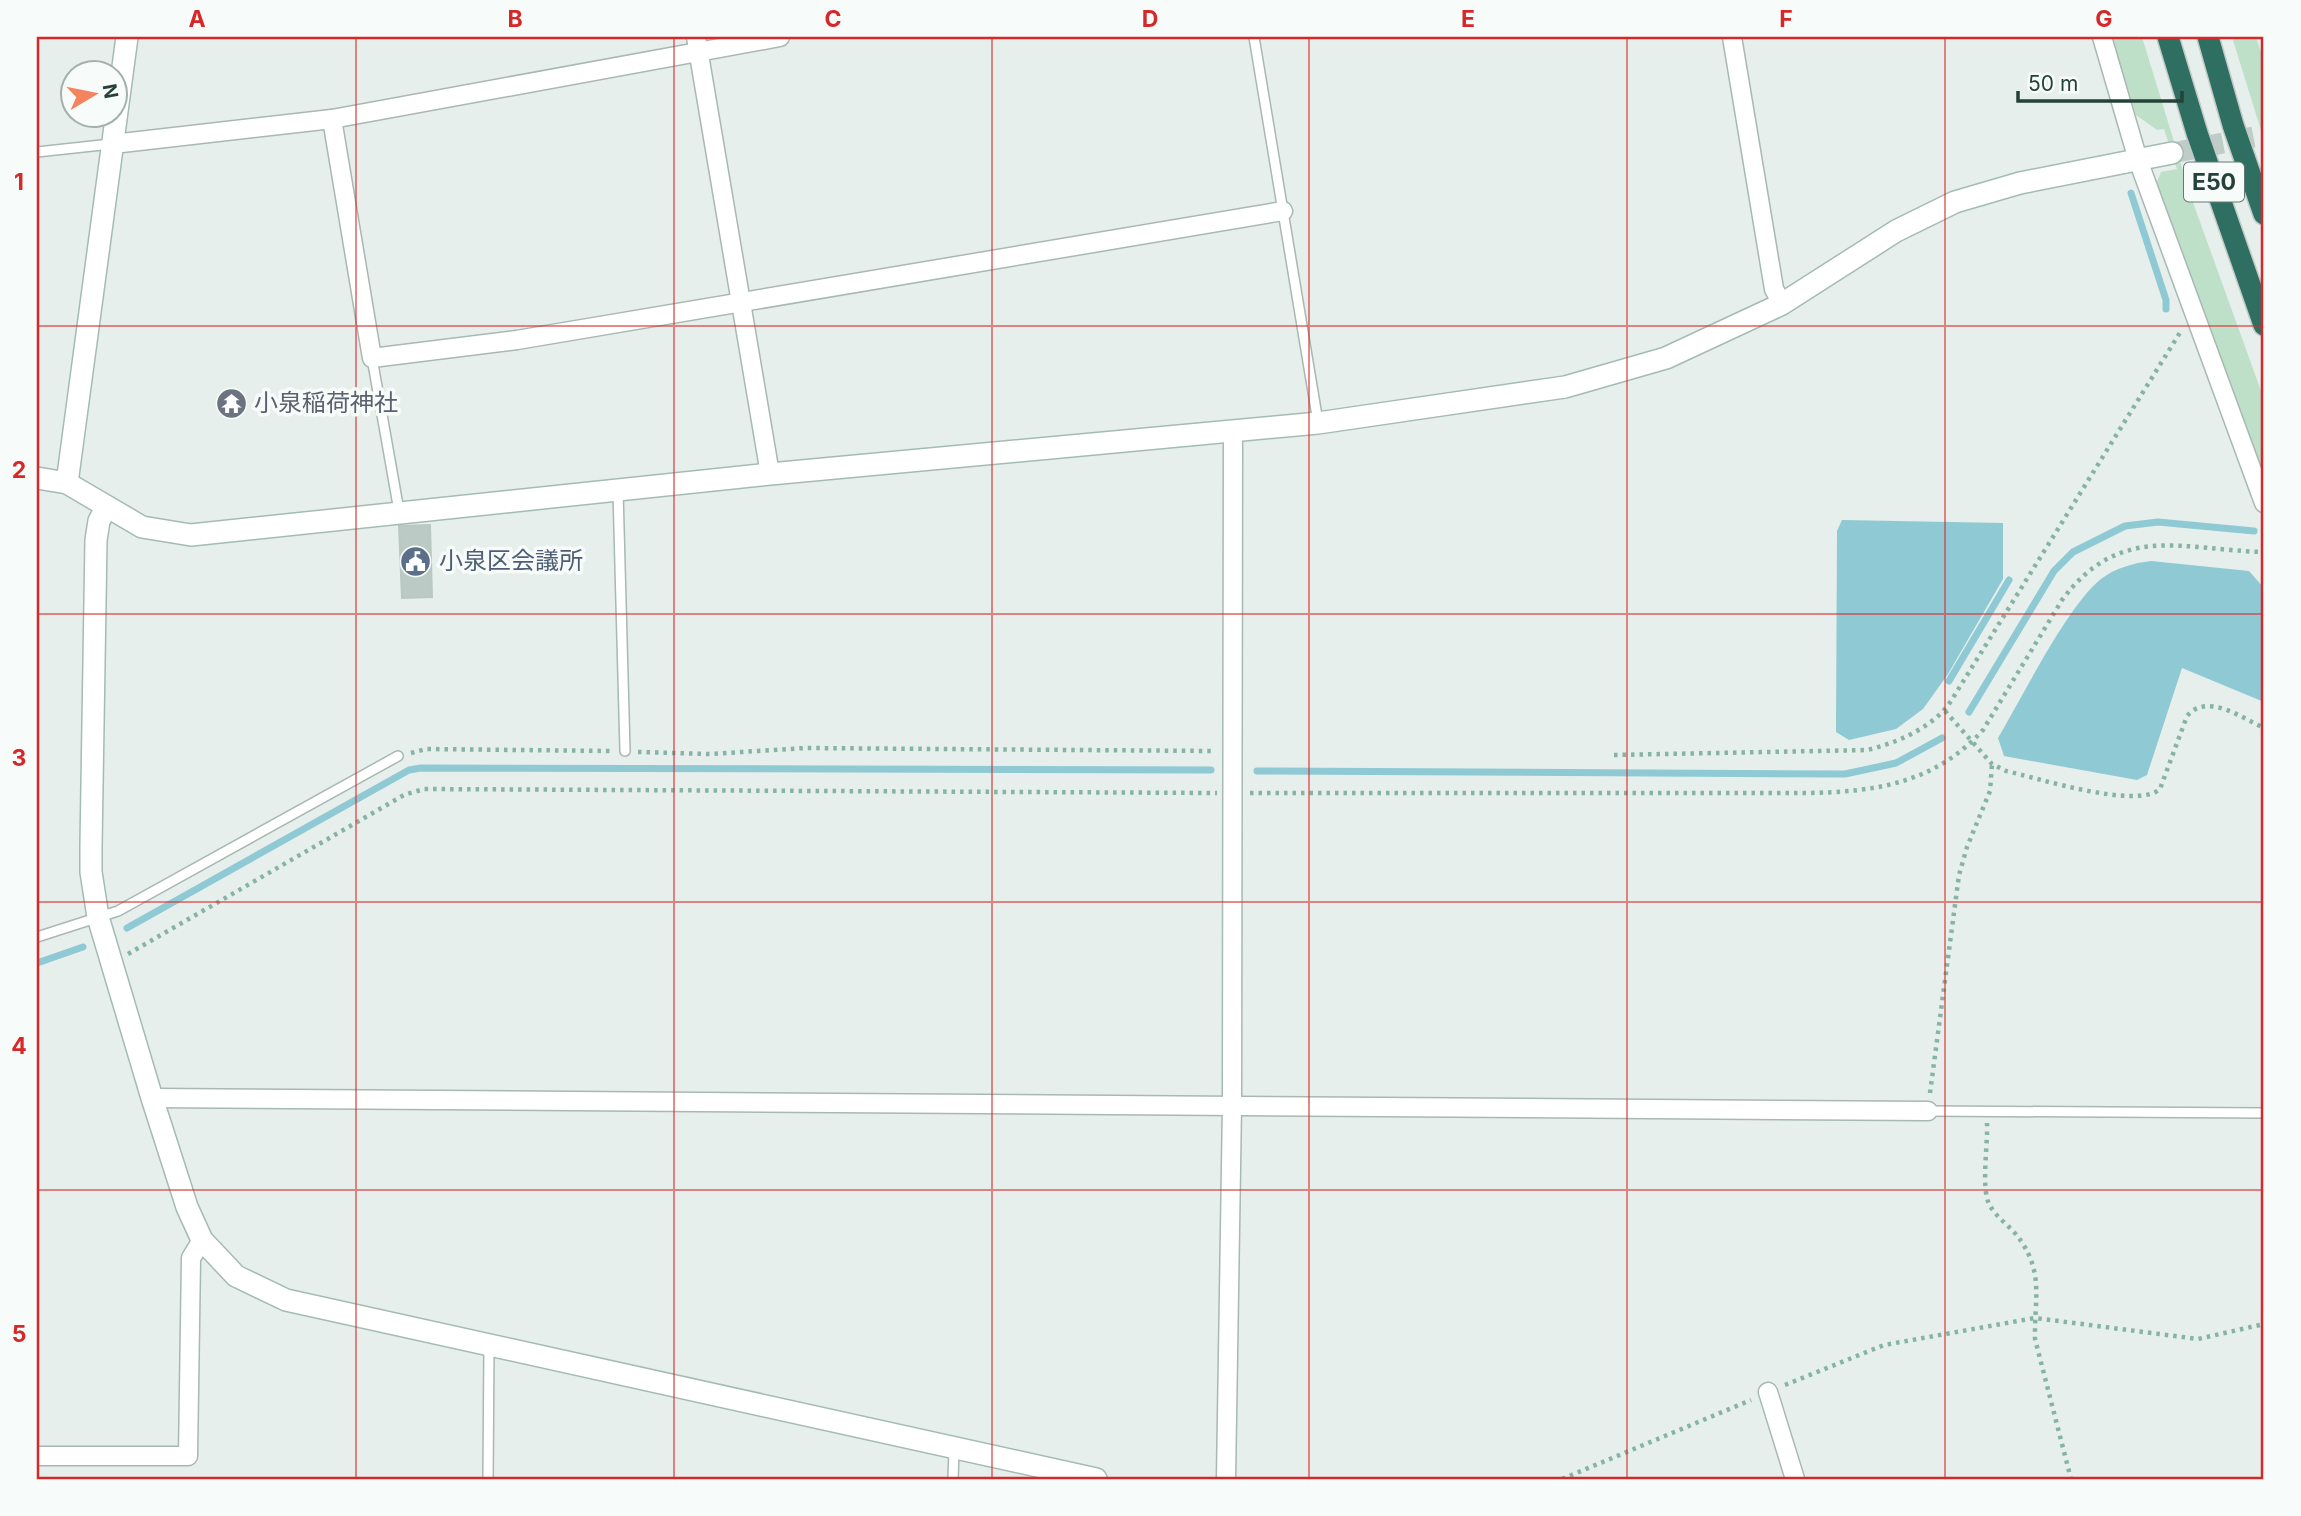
<svg xmlns="http://www.w3.org/2000/svg" width="2301" height="1516" font-family="Inter,'Noto Sans JP',sans-serif">
<rect width="100%" height="100%" fill="#e6efeb"/>
<g fill="#bfe0c8">
<polygon points="2112,37 2142,37 2191,197 2264,399 2264,478 2156,184 2161,172 2177,169 2164,129 2157,130 2136,115"/>
<polygon points="2232,37 2256,37 2264,61 2264,140"/>
</g>
<g fill="#8ec9d4">
<polygon points="1842,520 2003,523 2003,579 1948,674 1923,709 1896,729 1849,740 1836,732 1837,531"/>
<path d="M2151 561 2249 571 2264 588V702L2182 668 2147 775 2137 780 2004 756 1998 738C2022 698 2067 606 2101 579 2115 568 2134 563 2151 561Z"/>
</g>
<g fill="none" stroke-linecap="round" stroke-linejoin="round">
<g stroke="#8ec9d4" stroke-width="7">
<polyline points="2131,193 2166,300 2166,309"/>
<polyline points="1949,681 2009,580"/>
<polyline points="1969,712 2054,571 2073,552 2125,526 2158,522 2254,531"/>
<polyline points="1257,771 1845,774 1896,763 1942,738"/>
<polyline points="127,928 409,770 421,768 1211,770"/>
<polyline points="37,963 83,947"/>
</g>
</g>
<polygon fill="#bbcac4" stroke="#b8c9c2" stroke-width="2" points="430,525 432,597 402,598 399,526"/>
<g fill="none" stroke-linecap="round" stroke-linejoin="round">
<polyline stroke="#bfccc8" stroke-width="21" stroke-dasharray="21 10" stroke-linecap="butt" points="2172,153 2264,135"/>
<defs>
<g id="lane">
<polyline points="1254,37 1318,422"/>
<polyline points="37,152 111,144"/>
<polyline points="372,358 399,511"/>
<polyline points="618,491 625,751"/>
<polyline points="37,937 118,911 398,756"/>
<polyline points="1928,1111 2264,1113"/>
<polyline points="488,1479 489,1345"/>
<polyline points="953,1479 954,1450"/>
</g>
<g id="street">
<polyline points="696,37 770,474"/>
<polyline points="1732,37 1774,289 1782,304"/>
<polyline points="2102,37 2138,160 2264,503"/>
<polyline points="332,119 372,358 517,340 1283,211"/>
<polyline points="113,144 332,119 780,37"/>
<polyline points="152,1098 1928,1111"/>
<polyline points="1768,1392 1795,1479"/>
<polyline points="37,1456 188,1456 191,1258 202,1240"/>
<polyline points="1226,1479 1232,1105 1233,430"/>
</g>
<g id="secondary">
<polyline points="37,478 67,483 142,527 191,535 770,474 1318,423 1565,387 1666,358 1782,304 1896,231 1955,202 2020,183 2172,153"/>
<polyline points="67,483 127,37"/>
<polyline points="106,508 99,521 96,540 91,846 91,872 98,917 152,1098 187,1207 202,1240 236,1276 286,1300 1096,1479"/>
</g>
<g id="highway">
<polyline points="2168,37 2197,133 2264,325"/>
<polyline points="2208,37 2233,125 2264,214"/>
</g>
</defs>
<use href="#lane" stroke="#a8b8b2" stroke-width="12"/>
<use href="#street" stroke="#a8b8b2" stroke-width="21"/>
<use href="#secondary" stroke="#a4bbb3" stroke-width="24"/>
<use href="#highway" stroke="#c2cac8" stroke-width="24"/>
<g stroke="#86b3a5" stroke-width="4.5" stroke-dasharray="3.5 5" stroke-linecap="butt">
<path d="M1945 711 1992 764 2006 771C2038 778 2136 810 2160 789L2187 716C2207 692 2242 718 2264 728"/>
<polyline points="638,752 710,754 805,748 1214,751"/>
<polyline points="411,753 426,749 612,751"/>
<path d="M1614 755 1867 750C1897 743 1934 727 1951 701L2181 331"/>
<path d="M1250 793H1807C1876 792 1935 783 1983 730L2062 600C2120 522 2182 550 2264 552"/>
<polyline points="128,954 404,795 424,789 1217,793"/>
<polyline points="1930,1093 1959,875 1967,847 1990,791 1992,764"/>
<path d="M1987 1123C1988 1144 1981 1187 1989 1204 1996 1218 2013 1228 2021 1241 2044 1275 2034 1302 2035 1339L2071 1479"/>
<polyline points="1785,1385 1884,1345 2035,1318 2198,1339 2264,1324"/>
<polyline points="1562,1479 1751,1400"/>
</g>
<use href="#lane" stroke="#fff" stroke-width="9"/>
<use href="#street" stroke="#fff" stroke-width="18"/>
<use href="#secondary" stroke="#fff" stroke-width="21"/>
<use href="#highway" stroke="#2f6f62" stroke-width="21"/>
</g>
<path fill="none" stroke="#d62828" stroke-width="2" stroke-opacity="0.55" d="M356 37V1479M674 37V1479M992 37V1479M1309 37V1479M1627 37V1479M1945 37V1479M37 326H2264M37 614H2264M37 902H2264M37 1190H2264"/>
<defs>
<symbol id="temple-disc" viewBox="-11 -11 22 22"><circle r="9.5" fill="#6b7280" stroke="#f7fbf9"/><path d="M0-6L5-2H3V0L6.5 2.5H4V6H1.5V3h-3V6H-4V2.5H-6.5L-3 0V-2H-5Z" fill="#fff"/></symbol>
<symbol id="civic-disc" viewBox="-11 -11 22 22"><circle r="9.5" fill="#5c6f8a" stroke="#f7fbf9"/><path d="M-.6-6.5H3V-4.5H.6V-3L4-1V1h2V6H-6V1h2V-1L-.6-3ZM-1.2 2.5V6h2.4V2.5Z" fill="#fff"/></symbol>
</defs>
<g fill-rule="evenodd">
<use href="#temple-disc" x="214" y="386" width="35" height="35"/>
<use href="#civic-disc" x="398" y="544" width="35" height="35"/>
</g>
<g text-anchor="middle" stroke-width="7" stroke-linejoin="round" paint-order="stroke">
<rect fill="#f7fbf9" stroke="#637a73" stroke-width="2" x="2184" y="162.5" width="60" height="39" rx="5"/>
<g font-size="23" font-weight="bold" fill="#24423a">
<text x="2214" y="190">E50</text>
</g>
<g font-size="24" fill="#5b616d" stroke="#f7fbf9" text-anchor="start">
<text x="254" y="411">小泉稲荷神社</text>
</g>
<g font-size="24" fill="#4e5e75" stroke="#f7fbf9" text-anchor="start">
<text x="439" y="569">小泉区会議所</text>
</g>
</g>
<rect width="2301" height="1516" fill="none" stroke="#f7fbf9" stroke-width="77"/>
<g transform="translate(94 94) rotate(80)"><circle r="33" fill="#f7fbf9" stroke="#a3b1ad" stroke-width="2"/>
<path d="M0-5L12 26L0 18L-12 26Z" fill="#f4845f"/>
<text y="-10" font-size="19" font-weight="bold" text-anchor="middle" fill="#24423a">N</text>
</g>
<path d="M2018 91v10h164v-10" fill="none" stroke="#24423a" stroke-width="3.5"/>
<text x="2028" y="91" font-size="21" fill="#24423a" stroke="#f7fbf9" stroke-width="5" paint-order="stroke">50 m</text>
<rect x="38" y="38" width="2224" height="1440" fill="none" stroke="#d62828" stroke-width="2.5"/>
<g font-size="23" text-anchor="middle" font-weight="bold" fill="#d62828">
<text x="197" y="27">A</text>
<text x="515" y="27">B</text>
<text x="833" y="27">C</text>
<text x="1150" y="27">D</text>
<text x="1468" y="27">E</text>
<text x="1786" y="27">F</text>
<text x="2104" y="27">G</text>
<text x="19" y="190">1</text>
<text x="19" y="478">2</text>
<text x="19" y="766">3</text>
<text x="19" y="1054">4</text>
<text x="19" y="1342">5</text>
</g>
</svg>
